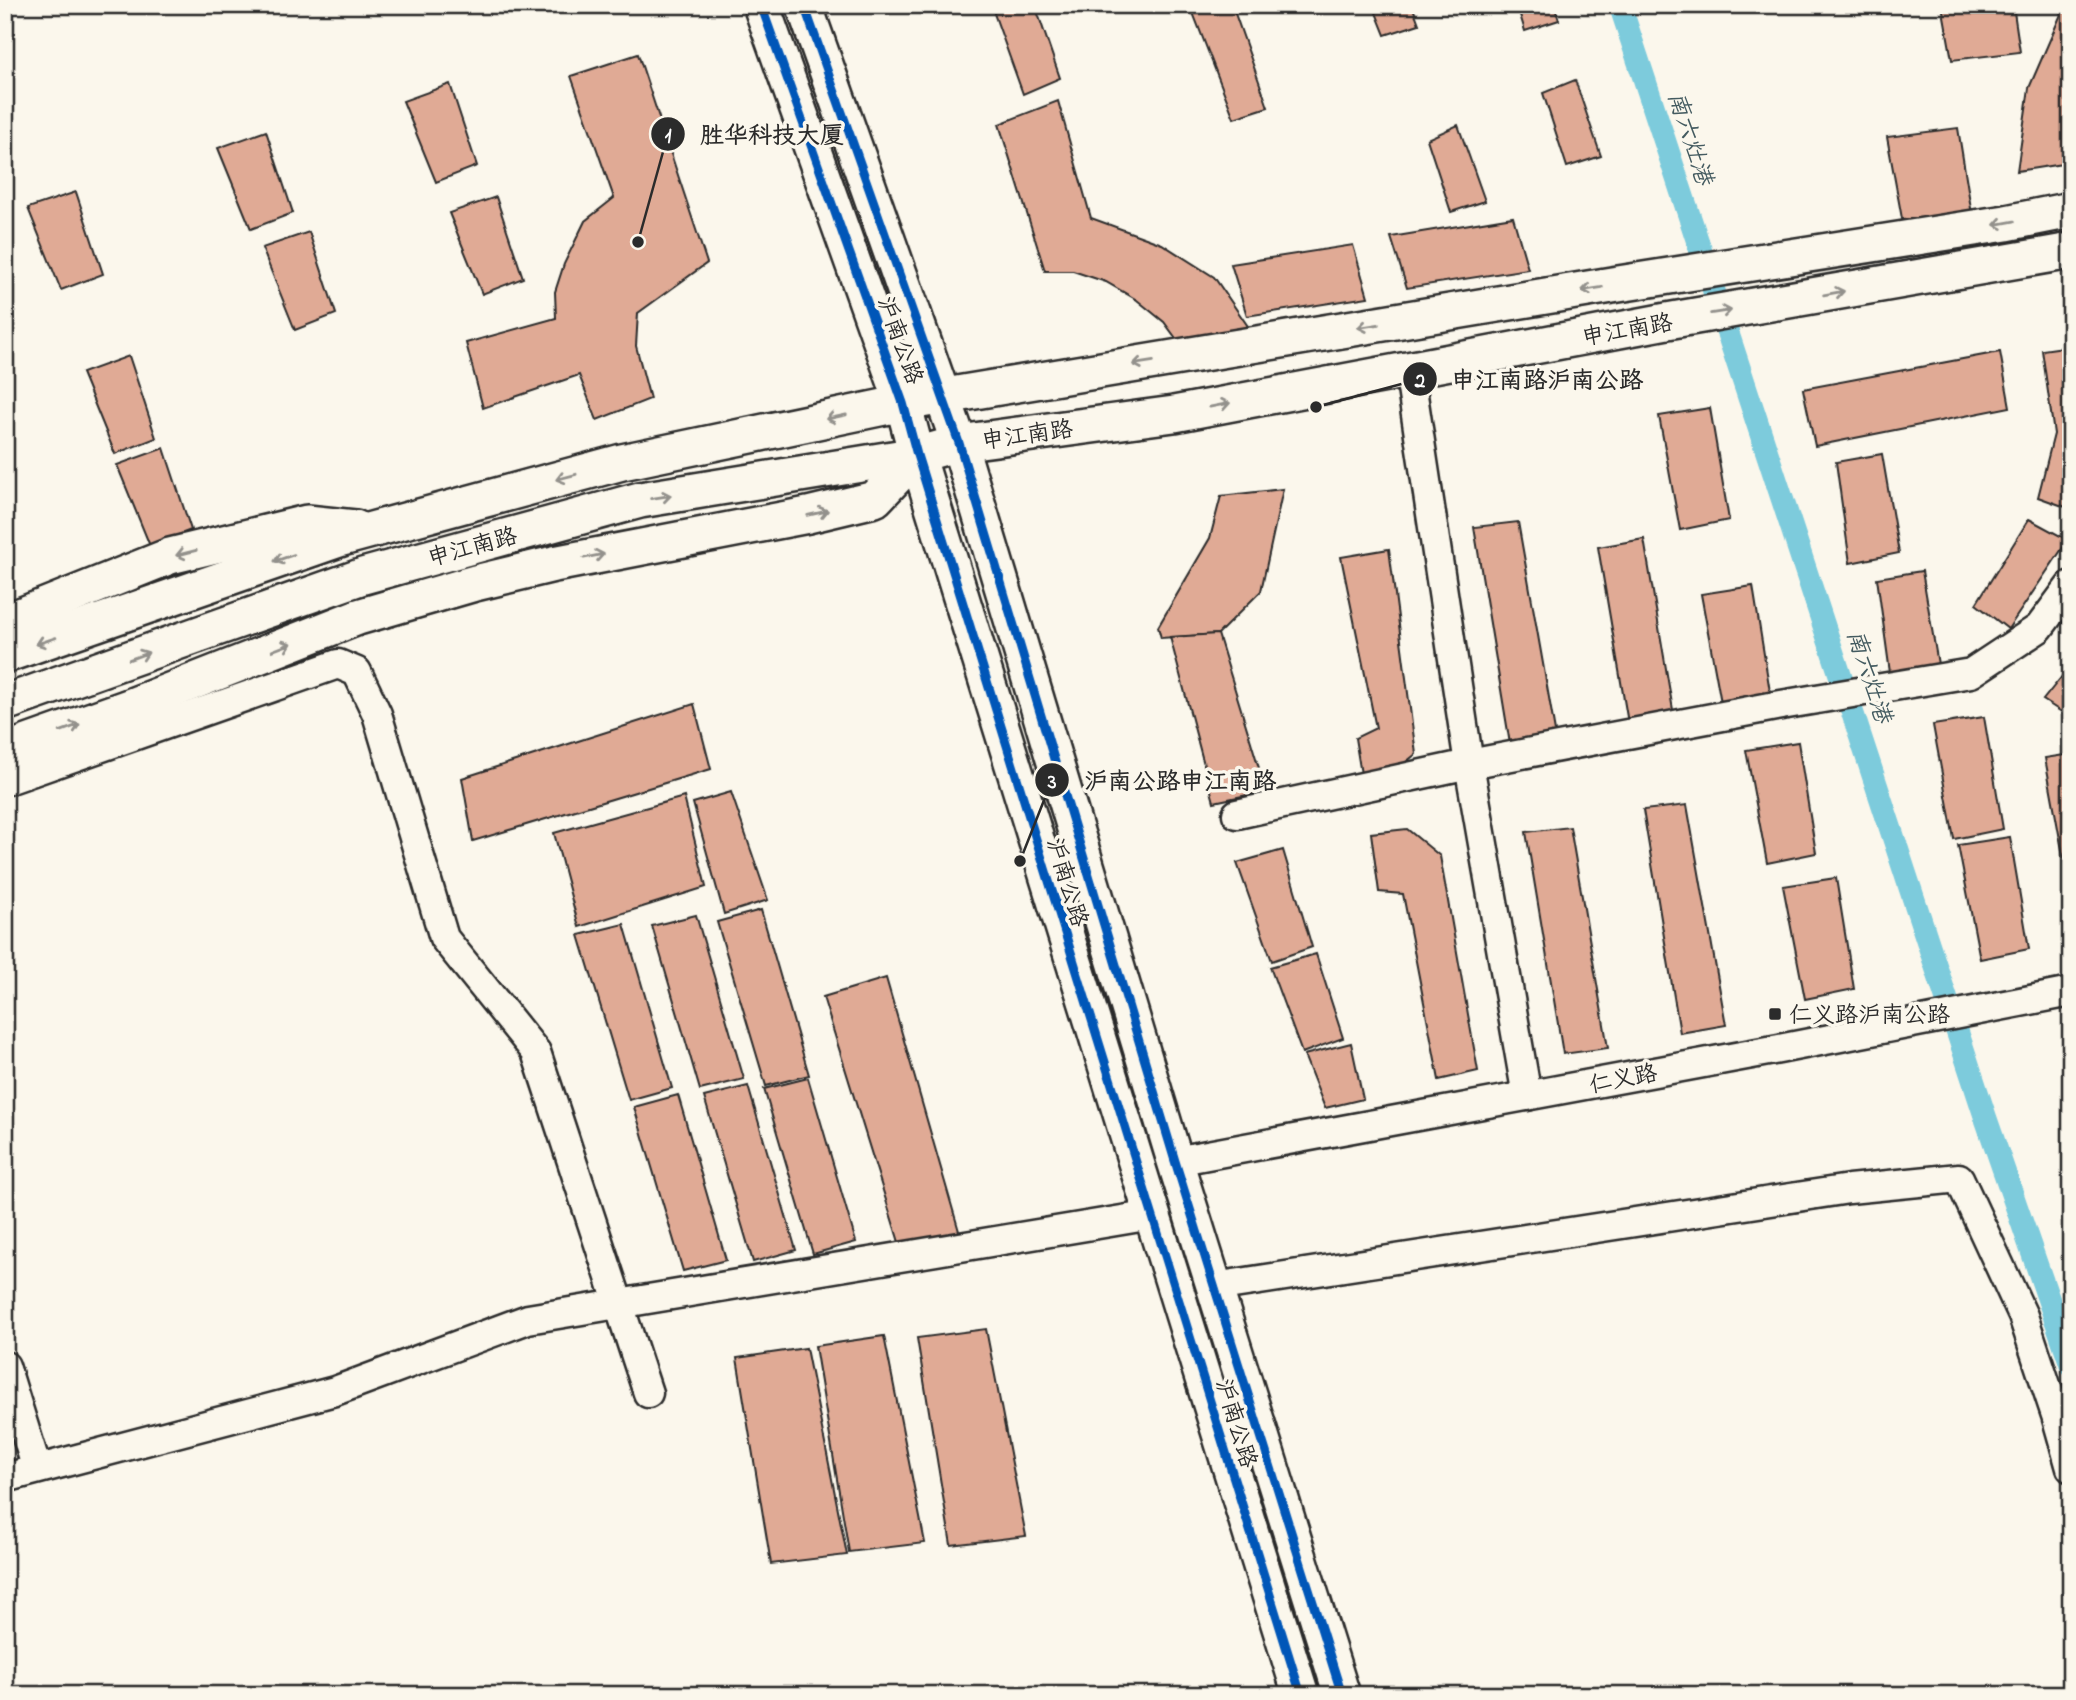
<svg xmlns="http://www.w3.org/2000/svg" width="2076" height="1700" font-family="'Indie Flower','LXGW WenKai TC',sans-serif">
<rect width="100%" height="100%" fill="#fbf7ec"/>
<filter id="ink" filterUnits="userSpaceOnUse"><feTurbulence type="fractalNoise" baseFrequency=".0143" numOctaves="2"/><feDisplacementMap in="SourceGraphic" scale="14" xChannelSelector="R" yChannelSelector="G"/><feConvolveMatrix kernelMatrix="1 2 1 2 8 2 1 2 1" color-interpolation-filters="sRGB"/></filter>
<g filter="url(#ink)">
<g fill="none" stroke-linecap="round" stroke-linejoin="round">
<polyline stroke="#7dcbdc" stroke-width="23" points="1620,5 1985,1116 2071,1364"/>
</g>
<g fill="#e0aa95" stroke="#2b2b2b" stroke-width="2">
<polygon points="991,5 1035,5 1060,78 1023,94"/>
<polygon points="1190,5 1232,5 1268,107 1234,118"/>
<polygon points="1373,5 1412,5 1419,24 1385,35"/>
<polygon points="1517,5 1554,5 1559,20 1525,31"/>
<polygon points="1942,5 2013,5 2020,52 1952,60"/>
<polygon points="2065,5 2071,5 2071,149 2068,163 2017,171 2029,88"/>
<polygon points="638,54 707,263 638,313 636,346 650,399 597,420 579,375 483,408 466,343 556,318 555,292 564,264 585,221 614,198 571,76"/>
<polygon points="1575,80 1601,156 1567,167 1543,93"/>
<polygon points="450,84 477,166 436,182 403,101"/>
<polygon points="1058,101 1091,218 1162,244 1214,277 1254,335 1181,345 1164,322 1137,300 1106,282 1073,271 1045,271 999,124"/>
<polygon points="1458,125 1485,201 1451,212 1427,139"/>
<polygon points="1958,128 1974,227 1905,235 1887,137"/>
<polygon points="266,131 293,213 251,229 218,148"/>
<polygon points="76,192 103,274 61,290 28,208"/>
<polygon points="496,197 523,278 482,294 449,213"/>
<polygon points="1513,217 1528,269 1407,288 1391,237"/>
<polygon points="309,232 336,314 295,330 262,248"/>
<polygon points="1353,245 1368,297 1247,316 1231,264"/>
<polygon points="2071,346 2071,509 2038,497 2054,434 2042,350"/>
<polygon points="2000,352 2010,407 1815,446 1803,389"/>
<polygon points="129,356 156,438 115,454 82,373"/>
<polygon points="1710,408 1729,520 1680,530 1659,416"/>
<polygon points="164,448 191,530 150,546 117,465"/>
<polygon points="1882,454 1899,553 1850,563 1836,462"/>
<polygon points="1283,489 1261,591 1218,634 1161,638 1158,627 1210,538 1221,496"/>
<polygon points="2029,519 2068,540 2008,629 1976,604"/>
<polygon points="1518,522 1557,743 1511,750 1474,527"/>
<polygon points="1644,539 1674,716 1628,723 1598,547"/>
<polygon points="1389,549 1416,754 1388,776 1363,786 1355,738 1376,728 1341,557"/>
<polygon points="1922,571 1939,670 1891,680 1877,578"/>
<polygon points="1753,586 1771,698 1722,708 1701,594"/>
<polygon points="1218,634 1266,791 1214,802 1170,637"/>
<polygon points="2071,665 2071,718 2043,700"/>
<polygon points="694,704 711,769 473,841 462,778"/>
<polygon points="1984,717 2003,829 1954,839 1933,725"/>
<polygon points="1798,742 1816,853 1767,863 1746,750"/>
<polygon points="2071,754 2071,899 2045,758"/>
<polygon points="731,792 768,900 724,914 693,803"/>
<polygon points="684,797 706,887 579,927 554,833"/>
<polygon points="1687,805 1726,1025 1680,1033 1643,810"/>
<polygon points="1570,827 1608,1048 1563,1054 1526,832"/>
<polygon points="1407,829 1440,856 1478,1071 1439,1080 1403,894 1379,892 1371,833"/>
<polygon points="2010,837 2029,949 1980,959 1958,845"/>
<polygon points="1283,850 1312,947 1272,961 1237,863"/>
<polygon points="1836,878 1854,989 1805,999 1783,886"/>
<polygon points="761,910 809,1075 766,1086 717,922"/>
<polygon points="696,915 744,1079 700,1090 652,926"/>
<polygon points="624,924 672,1088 629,1100 579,935"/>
<polygon points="1316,954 1343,1038 1302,1053 1270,967"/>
<polygon points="886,978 961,1238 903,1255 823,997"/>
<polygon points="1351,1043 1363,1099 1325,1108 1304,1055"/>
<polygon points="808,1078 856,1242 813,1254 764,1089"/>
<polygon points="748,1086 796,1250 753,1262 704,1097"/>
<polygon points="678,1095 726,1260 683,1271 634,1107"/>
<polygon points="986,1329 1026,1536 951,1545 917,1338"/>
<polygon points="884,1336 925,1543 849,1552 815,1346"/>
<polygon points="806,1348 847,1555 771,1564 737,1358"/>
</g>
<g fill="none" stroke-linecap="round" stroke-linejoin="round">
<defs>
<g id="minor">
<polyline points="1409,369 1469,764 1527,1096"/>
<polyline points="5,781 338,664 357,672 377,714 444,938 536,1052 648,1393"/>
<polyline points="1237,814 1469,764 1781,705 1971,673 2039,628 2071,585"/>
<polyline points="1175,1161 1779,1049 2071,992"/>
<polyline points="1214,1287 1849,1189 1959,1178 2023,1316 2056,1415 2071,1468"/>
<polyline points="5,1366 37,1469"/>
<polyline points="5,1478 335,1391 528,1319 1152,1215"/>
</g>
<g id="major">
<polyline points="761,5 903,403 917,455 1301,1695"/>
<polyline points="804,5 959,443 1175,1161 1342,1695"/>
<polyline points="5,622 170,556 307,523 355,528"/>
<polyline points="5,655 342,538 622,462 903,403 1612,285 2006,223 2071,210"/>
<polyline points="5,703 363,576 640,500 917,455 959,443 1174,414 1667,321 2071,251"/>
<polyline points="5,751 126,708 358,617 475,583 554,564 808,515 875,499 917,455"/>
</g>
</defs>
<use href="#minor" stroke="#2b2b2b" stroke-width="33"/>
<use href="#major" stroke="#2b2b2b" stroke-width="40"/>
<use href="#minor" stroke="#fbf7ec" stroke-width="28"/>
<use href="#major" stroke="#fbf7ec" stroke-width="35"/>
<defs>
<g id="cycleway">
<polyline points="761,5 903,403 917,455 1301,1695"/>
<polyline points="804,5 959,443 1175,1161 1342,1695"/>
</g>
</defs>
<use href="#cycleway" stroke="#fbf7ec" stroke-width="13"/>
<use href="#cycleway" stroke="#0057b8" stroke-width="9"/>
</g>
<defs><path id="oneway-shaft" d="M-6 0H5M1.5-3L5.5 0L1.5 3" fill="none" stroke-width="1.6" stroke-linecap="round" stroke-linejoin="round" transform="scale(1.75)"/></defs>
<g stroke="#93918c">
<use href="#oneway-shaft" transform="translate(2004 223) rotate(170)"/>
<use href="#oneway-shaft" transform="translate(1592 289) rotate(171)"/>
<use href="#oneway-shaft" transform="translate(1834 293) rotate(-10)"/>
<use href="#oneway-shaft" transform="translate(1721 312) rotate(-9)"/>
<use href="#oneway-shaft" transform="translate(1368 326) rotate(171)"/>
<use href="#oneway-shaft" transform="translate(1143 363) rotate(171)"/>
<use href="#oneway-shaft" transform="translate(1220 405) rotate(-11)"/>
<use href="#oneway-shaft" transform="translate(836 417) rotate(168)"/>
<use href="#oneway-shaft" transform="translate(566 477) rotate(165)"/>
<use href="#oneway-shaft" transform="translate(661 497) rotate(-9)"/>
<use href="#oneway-shaft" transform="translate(818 513) rotate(-13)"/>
<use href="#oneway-shaft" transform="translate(186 553) rotate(166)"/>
<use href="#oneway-shaft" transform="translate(594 556) rotate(-11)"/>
<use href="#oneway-shaft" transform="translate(284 558) rotate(161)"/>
<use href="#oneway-shaft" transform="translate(46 641) rotate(161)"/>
<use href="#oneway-shaft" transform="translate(282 647) rotate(-21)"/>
<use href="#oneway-shaft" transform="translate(139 656) rotate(-20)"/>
<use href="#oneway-shaft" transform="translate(70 728) rotate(-20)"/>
</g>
</g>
<rect fill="#2b2b2b" stroke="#fbf7ec" stroke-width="2.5" x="1768" y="1007" width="14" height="14" rx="3.5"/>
<g text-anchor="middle" stroke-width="7" stroke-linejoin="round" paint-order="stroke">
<g font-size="23" fill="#2b2b2b" stroke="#fbf7ec">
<text transform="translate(1627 329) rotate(-10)" y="8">申江南路</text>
<text transform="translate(901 340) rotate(70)" y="8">沪南公路</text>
<text transform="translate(1027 434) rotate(-8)" y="8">申江南路</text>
<text transform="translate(472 546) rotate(-15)" y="8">申江南路</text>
<text transform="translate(1068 882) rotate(73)" y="8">沪南公路</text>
<text transform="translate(1623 1078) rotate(-11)" y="8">仁义路</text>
<text transform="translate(1237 1423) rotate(73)" y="8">沪南公路</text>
</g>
<g font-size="23" fill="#2b2b2b" stroke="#fbf7ec" text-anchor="start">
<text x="1789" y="1022">仁义路沪南公路</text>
</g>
<g font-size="24" font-style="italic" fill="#445b60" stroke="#fbf7ec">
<text transform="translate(1691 138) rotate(72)" y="8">南六灶港</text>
<text transform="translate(1870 676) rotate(72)" y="8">南六灶港</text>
</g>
</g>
<path fill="none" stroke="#2b2b2b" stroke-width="2.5" d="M638 242L668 134M1316 407L1420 379M1020 861L1052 780"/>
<g fill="#2b2b2b" stroke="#fbf7ec" stroke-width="2.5">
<circle cx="638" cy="242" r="7"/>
<circle cx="1316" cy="407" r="7"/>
<circle cx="1020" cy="861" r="7"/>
<circle cx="668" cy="134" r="18"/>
<circle cx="1420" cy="379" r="18"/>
<circle cx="1052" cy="780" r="18"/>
</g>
<g font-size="21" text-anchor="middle" font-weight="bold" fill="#fff">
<text x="668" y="142">1</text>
<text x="1420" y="387">2</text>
<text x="1052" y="788">3</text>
</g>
<g font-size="24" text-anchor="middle" font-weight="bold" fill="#2b2b2b" stroke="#fbf7ec" stroke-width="7" stroke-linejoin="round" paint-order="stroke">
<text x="772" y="143">胜华科技大厦</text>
<text x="1547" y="388">申江南路沪南公路</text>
<text x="1180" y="789">沪南公路申江南路</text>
</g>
<rect width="2076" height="1700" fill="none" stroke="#fbf7ec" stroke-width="28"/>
<rect x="14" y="14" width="2048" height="1672" fill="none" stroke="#2b2b2b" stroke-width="2.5" filter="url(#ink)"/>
</svg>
